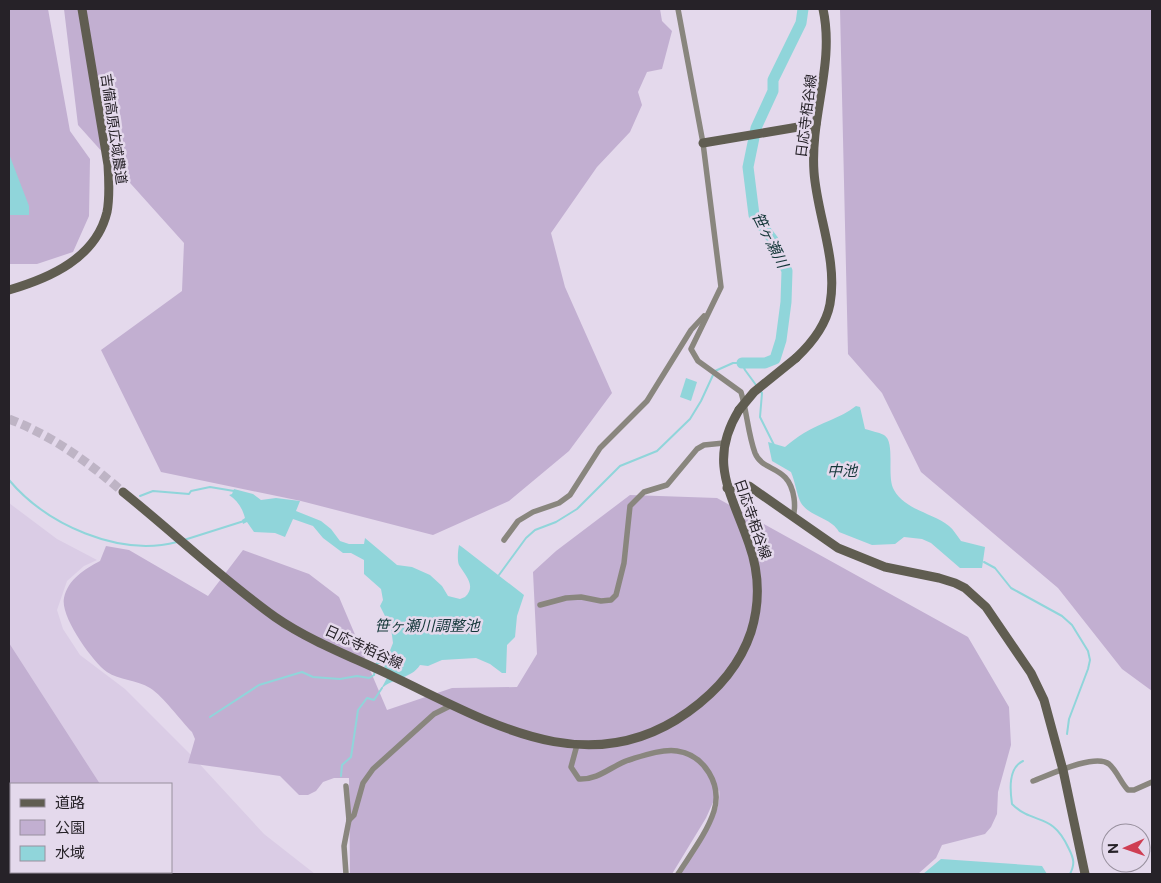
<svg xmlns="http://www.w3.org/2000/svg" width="1161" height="883" font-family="'Public Sans','Noto Sans JP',sans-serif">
<rect width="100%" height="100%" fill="#e4d9ec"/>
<path fill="#dacce5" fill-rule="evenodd" d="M9 503 57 539 97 560 84 566 67 581 57 610 63 629 80 655 125 689 194 758 264 834 315 874H9ZM11 784H171V872H11Z"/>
<g fill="#c2afd1">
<polygon points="9,9 48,9 70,131 90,159 89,216 73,252 37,264 9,264"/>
<polygon points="64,9 660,9 662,21 672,31 662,69 647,72 638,92 642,105 630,132 597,167 551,233 565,287 612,393 569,451 509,501 433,535 301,501 161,472 101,350 182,291 184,243 78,125"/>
<polygon points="840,9 1152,9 1152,691 1122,669 1058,588 921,472 882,393 848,354"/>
<path d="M630 495 717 498 968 637 1009 707 1011 745 998 792 997 814 991 827 985 834 942 845 936 858 918 874H681C694 850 723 817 719 789L706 818 672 874H350L349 778H334L323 782 316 791 308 795H299L280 776 188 763 195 739 192 732C180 720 164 697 150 688 137 680 119 680 107 672 92 661 60 616 64 598 68 579 85 569 100 561L106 546 129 550 208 596 243 550 309 574 339 597 387 710 452 688 517 687 537 654 533 572 556 551Z"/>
<polygon points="9,643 100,784 11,784 11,848 9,844"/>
<polygon points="27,872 156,872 158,874 28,874"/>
</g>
<g fill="#90d5da">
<polygon points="9,154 29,206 29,215 9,215"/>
<polygon points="686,378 697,382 691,401 680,397"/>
<path d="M856 406 860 407 865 429C871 431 878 432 884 435 896 442 886 477 894 490 905 510 933 513 949 526 954 530 957 536 961 541L985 547 982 568H960L931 543 922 539 904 537 895 544 872 545 839 532C832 518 810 517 801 503 797 496 795 481 791 472L772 461 768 442 785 447C791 442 797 437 804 433 822 422 839 419 856 406Z"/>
<path d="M234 489 253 494 261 500 276 498 300 501 296 511 321 521 331 529 340 541 349 544H364L365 538 397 565 412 567 430 575 442 586 448 596 460 599 465 597C477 586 465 575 459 565 457 560 458 550 459 545L462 547 524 595 517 616 515 637 507 645 506 673H502L490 664 476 658 442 660 428 666 420 665C411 679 394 677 381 689L387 678 383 660 387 658 393 643 391 628 380 606 383 600 381 589 364 574V560L351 553H343L323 538 313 526 293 519 285 537 275 533 254 532 247 522 243 524 242 520 245 518C242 507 237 500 229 495L232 494Z"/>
<polygon points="941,859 1042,866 1047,874 923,874"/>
</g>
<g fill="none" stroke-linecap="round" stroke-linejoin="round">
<g stroke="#90d5da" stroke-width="2">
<polyline points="715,371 733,363 742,363 745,370 756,385"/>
<polyline points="760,391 762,393 760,417 774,445"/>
<path d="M9 480C47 525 119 557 177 542"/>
<polyline points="140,496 153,491 189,494 191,491 210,487 234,491"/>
<polyline points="184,540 244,521"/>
<polyline points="984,562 995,568 1011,588 1062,616 1072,625 1088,651 1090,660 1088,669 1069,719 1067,734"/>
<polyline points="499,575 526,538 535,530 556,522 577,509 620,466 657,451 690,419 701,401 713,375"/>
<polyline points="376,666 377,663 385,662"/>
<polyline points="210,717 259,685 302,672 313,677 326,678 340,679 357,676 369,678 374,675 375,670"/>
<path d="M1023 761C1008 768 1010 790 1012 804 1034 826 1052 811 1069 849 1074 859 1075 864 1070 874"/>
<polyline points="341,776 342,765 351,757 358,710 367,698 374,700 382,688"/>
</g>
<polyline stroke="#90d5da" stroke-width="11" points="742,363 765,363 775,359 781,340 786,302 787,271 773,240 754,215 748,167 756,128 773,91 773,80 801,23 803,9"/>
<path stroke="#beb4c5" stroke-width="9" stroke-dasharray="9 4.5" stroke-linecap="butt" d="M9 419C53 436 88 462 123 492"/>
<g stroke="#89867e" stroke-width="5.5">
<path d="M678 9 703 143 721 287 691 349 698 361 741 392C747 412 748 434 755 453 763 473 789 464 794 498 795 505 795 510 793 517"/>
<polyline points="504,540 518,521 533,512 559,503 570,495 600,448 647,401 691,330 704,316"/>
<polyline points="540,605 566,598 581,597 601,601 611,600 616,595 624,563 630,506 644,492 667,485 697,449 704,445 724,443"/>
<path d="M577 745 571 767 579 779C600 780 613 764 632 759 645 755 663 749 677 751 705 755 722 785 714 811 707 833 690 855 678 874"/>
<path d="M1033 781C1049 775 1095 753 1109 764 1117 771 1121 783 1128 790H1134L1152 782"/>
<polyline points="349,820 354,815 363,783 373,769 434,714 452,705"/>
<polyline points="346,874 344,846 349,820 346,786"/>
</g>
<g stroke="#605d51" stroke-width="9">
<polyline points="703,143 816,124"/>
<path d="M9 290C50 278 96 258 107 212 110 197 109 181 108 165L82 9"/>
<path d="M796 358C812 343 826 325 830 304 838 260 817 215 814 172 810 116 835 64 823 9"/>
<polyline points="727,488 749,486 838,548 885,567 939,578 955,583 965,588 986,607 1031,673 1044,700 1063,770 1085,874"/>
<path d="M123 492C174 533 222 579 275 617 311 642 355 658 394 677 489 722 588 784 688 712 716 692 740 665 751 632 760 603 759 572 749 544 732 494 707 462 739 410"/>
</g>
<polyline stroke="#605d51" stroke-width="9" points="739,410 754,392 796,358"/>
</g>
<g text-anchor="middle" stroke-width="5" stroke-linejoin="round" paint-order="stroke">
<g font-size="14" fill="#262228" stroke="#e4d9ec">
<text transform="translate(806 116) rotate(-83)" y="5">日応寺栢谷線</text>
<text transform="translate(114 129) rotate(82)" y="5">吉備高原広域農道</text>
<text transform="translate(753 519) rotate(71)" y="5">日応寺栢谷線</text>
<text transform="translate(364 647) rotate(25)" y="5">日応寺栢谷線</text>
</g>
<g font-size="15" font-style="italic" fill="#133638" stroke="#e4d9ec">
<text transform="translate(770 240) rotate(63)" y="5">笹ヶ瀬川</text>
<text x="842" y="476">中池</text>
<text x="427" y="631">笹ヶ瀬川調整池</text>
</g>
</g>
<rect width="1161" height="883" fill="none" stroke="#262228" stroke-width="20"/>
<rect x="10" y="783" width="162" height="90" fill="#e4d9ec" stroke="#98909e"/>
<rect x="20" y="799" width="25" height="8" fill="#605d51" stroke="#98909e"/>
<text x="55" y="808" font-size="15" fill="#262228">道路</text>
<rect x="20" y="820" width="25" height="15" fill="#c2afd1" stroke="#98909e"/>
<text x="55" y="833" font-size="15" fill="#262228">公園</text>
<rect x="20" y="846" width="25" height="15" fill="#90d5da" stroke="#98909e"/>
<text x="55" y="858" font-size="15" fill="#262228">水域</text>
<g transform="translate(1126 848) rotate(268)"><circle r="24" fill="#e4d9ec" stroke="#98909e"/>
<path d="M0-4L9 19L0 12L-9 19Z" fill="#cf3e53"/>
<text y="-8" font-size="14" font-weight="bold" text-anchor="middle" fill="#262228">N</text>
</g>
</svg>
